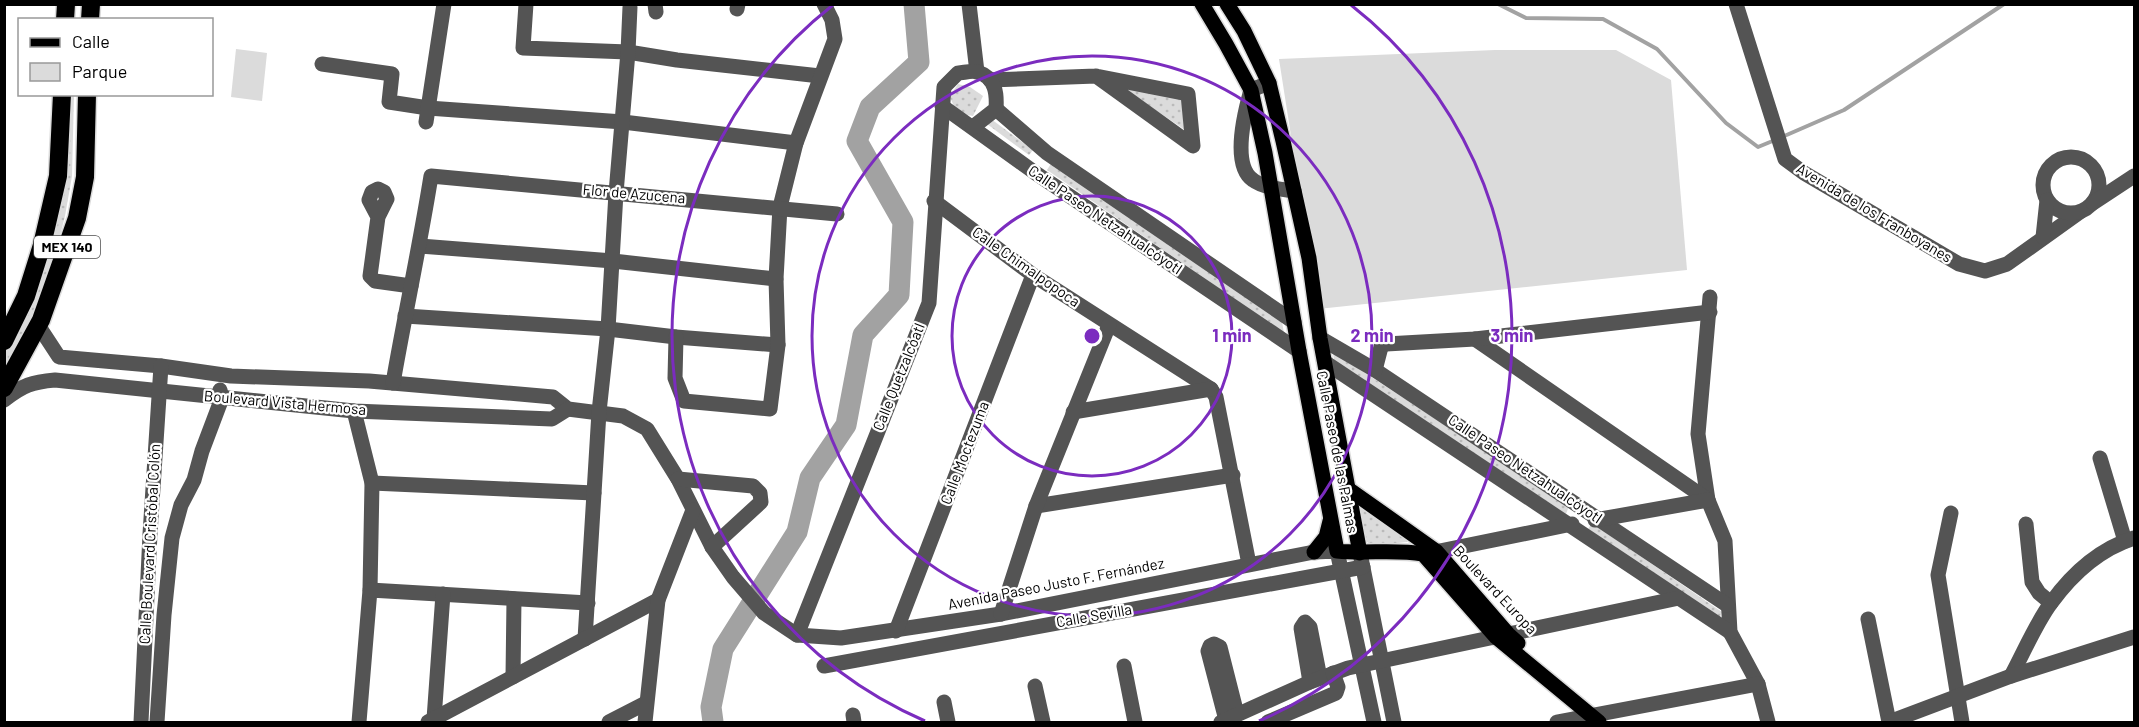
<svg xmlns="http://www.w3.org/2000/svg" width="2139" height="727" font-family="Barlow,sans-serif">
<defs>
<pattern id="grass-dots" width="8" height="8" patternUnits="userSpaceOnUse" patternTransform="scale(1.5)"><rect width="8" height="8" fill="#dbdbdb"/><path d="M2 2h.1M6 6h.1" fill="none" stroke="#bababa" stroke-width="1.8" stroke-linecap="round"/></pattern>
</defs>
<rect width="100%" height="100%" fill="#fff"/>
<g fill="url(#grass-dots)">
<path d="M958 84 970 87 983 96 973 116C959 114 954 110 950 96Z"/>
<polygon points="1120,86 1186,100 1188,132"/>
<polygon points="65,95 74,95 72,176 65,216 39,319 5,381 4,348 28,298"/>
<polygon points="991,119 1033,150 1029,155 987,124"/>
<polygon points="1052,162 1282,322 1284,333 1047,170"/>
<polygon points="1333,352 1569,506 1566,514 1334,361"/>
<polygon points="1362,502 1407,534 1407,542 1372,546 1366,541 1358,507"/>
<polygon points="1592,523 1722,612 1719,619 1588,529"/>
</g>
<g fill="#dbdbdb">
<polygon points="236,49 267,53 262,101 231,97"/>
<polygon points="1495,50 1616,50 1671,80 1687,270 1318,309 1279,59"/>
</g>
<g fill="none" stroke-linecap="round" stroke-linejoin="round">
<g stroke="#a2a2a2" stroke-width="4">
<polyline points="1498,4 1526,18 1603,19 1657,49 1726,123 1758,147 1775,140"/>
<polyline points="1782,137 1844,110 2004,4"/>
</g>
<polyline stroke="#a2a2a2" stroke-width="21" points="713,722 711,707 723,649 797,532 810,478 846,425 863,335 899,295 903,222 857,141 870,107 919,62 914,4"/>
<defs>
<g id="major">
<path d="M1202 4 1226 44 1251 90 1265 153 1299 351 1337 551C1366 554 1395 549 1423 554L1496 637 1599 722"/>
<polyline points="1227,4 1244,31 1269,83 1283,141 1309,258 1320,338 1360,553"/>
<polyline points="1347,488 1436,551 1508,634 1518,643"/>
<polyline points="1314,552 1326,537 1330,521"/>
</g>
<g id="highway">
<polyline points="65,20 66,4"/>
<polyline points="90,20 91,4"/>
<polyline points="4,341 26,296 42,245 58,176 62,94"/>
<polyline points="4,388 41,320 77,218 85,177 87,94"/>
</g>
</defs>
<use href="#major" stroke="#dbdbdb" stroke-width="18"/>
<use href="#highway" stroke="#dbdbdb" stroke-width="21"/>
<g stroke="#545454" stroke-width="15">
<polyline points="526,4 523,48 628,52 677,60 820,76"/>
<polyline points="655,4 656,12"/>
<polyline points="969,4 977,72"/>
<polyline points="1736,4 1785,159 1804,173 1959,264 1985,271 2007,264 2080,212"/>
<polyline points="737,9 738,4"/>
<polyline points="322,64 392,74 389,102 428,108 623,122 796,143"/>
<polyline points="990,80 1096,76 1188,94 1193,146 1096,76"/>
<path d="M1269 83 1251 90C1245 111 1231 165 1253 180 1264 188 1281 189 1294 191"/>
<polyline points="942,106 1034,172 1299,351"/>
<polyline points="996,109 1047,153 1294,322"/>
<polyline points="426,122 444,4"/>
<circle cx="2071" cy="185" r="28"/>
<polyline points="934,201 1033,275 1211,389 1216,397 1249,564"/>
<polyline points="2093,203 2134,176"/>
<polyline points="378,217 369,200 372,192 378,189 384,192 387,199 378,217 370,276 375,281 411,286"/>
<polyline points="2043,237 2047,200"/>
<polyline points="420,246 613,261 776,279"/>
<polyline points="1710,297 1698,434 1708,500 1725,541 1730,632 1758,684 1768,722"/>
<polyline points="405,316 608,329 676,337 778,345"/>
<polyline points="38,325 59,357 161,366 231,376 369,381 553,397 568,409 623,416 647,429 678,479 712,547 733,577 764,613 797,635 841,638 1001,614 1314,552 1337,551 1374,722"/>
<polyline points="676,337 675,378 684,401 770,409 778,345 776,279 780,207 796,143 835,39 832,20 824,4"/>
<polyline points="1320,338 1375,370 1727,605"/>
<polyline points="1475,339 1708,500"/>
<polyline points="1326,363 1730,632"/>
<polyline points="1375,370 1381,347 1386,344 1475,339 1710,312"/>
<path d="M393 383C405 314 420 245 431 176L837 214"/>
<path d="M4 400C23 385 32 382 55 380L354 411 552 419 568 409"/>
<polyline points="354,411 372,483 370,590 359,722"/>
<polyline points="1073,412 1211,389"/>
<polyline points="2100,458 2125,541"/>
<polyline points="678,479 753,486 760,493 761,502 712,547"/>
<polyline points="372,483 594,493"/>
<polyline points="1036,506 1233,475"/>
<polyline points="1951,513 1938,575 1962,722"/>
<polyline points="1595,520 1708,500"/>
<polyline points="2026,524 2032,582 2039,593 2051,603"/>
<polyline points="1425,554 1572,524"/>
<polyline points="1361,558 1394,722"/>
<polyline points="370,590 588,603"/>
<polyline points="1001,614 1036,506 1109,325"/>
<polyline points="1868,619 1889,722"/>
<polyline points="896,631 1033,275"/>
<path d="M797 635 929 303 944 87 958 73C963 73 972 70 978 72 996 78 997 94 996 109L973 127"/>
<polyline points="585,639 599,412 608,329 616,193 628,52 630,7"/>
<polyline points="824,666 1363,567"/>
<polyline points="1124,666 1135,722"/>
<path d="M2011 676C2023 654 2036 623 2051 603 2072 574 2100 549 2134 538"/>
<polyline points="513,677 514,599"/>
<polyline points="1310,682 1301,628 1305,622 1310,627 1320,678"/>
<polyline points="1035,686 1043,722"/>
<polyline points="944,702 948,722"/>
<polyline points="853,715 854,722"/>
<polyline points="434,719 443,594"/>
<polyline points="1226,720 1208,651 1210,646 1214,644 1220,647 1237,714"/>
<polyline points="141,722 150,534 161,366"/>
<polyline points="157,722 164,615 172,538 181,505 194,480 202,451 222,398 220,390"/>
<polyline points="428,722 658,600"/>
<polyline points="609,722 646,703"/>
<polyline points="645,722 658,600 693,510"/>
<polyline points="1221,722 1310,682 1348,668 1679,598"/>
<polyline points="1268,722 1336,693 1338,687 1333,673"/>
<polyline points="1557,722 1758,684"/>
<polyline points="1889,722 2011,676 2134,637"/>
</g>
<use href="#major" stroke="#000" stroke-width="15"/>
<use href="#highway" stroke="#000" stroke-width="18"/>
</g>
<g fill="none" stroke="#7b2cbf" stroke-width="3">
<circle cx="1092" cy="336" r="140"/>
<circle cx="1092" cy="336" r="280"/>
<path d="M925 721A420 420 0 0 1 833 5M1351 5A420 420 0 0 1 1259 721"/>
</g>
<g text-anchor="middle" stroke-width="4.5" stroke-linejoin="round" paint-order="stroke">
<rect fill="#fff" stroke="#4c4c4c" stroke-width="1.5" x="34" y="236" width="66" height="22" rx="4.5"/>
<g font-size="14" font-weight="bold" fill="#000">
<text x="67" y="252">MEX 140</text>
</g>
<g font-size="15" fill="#000" stroke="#fff">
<text transform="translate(634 194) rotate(5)" y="5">Flor de Azucena</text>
<text transform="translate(1874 213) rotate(31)" y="5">Avenida de los Franboyanes</text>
<text transform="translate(1105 220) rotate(34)" y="5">Calle Paseo Netzahualcóyotl</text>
<text transform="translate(1026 267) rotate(35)" y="5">Calle Chimalpopoca</text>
<text transform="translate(899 377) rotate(-68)" y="5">Calle Quetzalcóatl</text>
<text transform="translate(285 403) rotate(5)" y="5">Boulevard Vista Hermosa</text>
<text transform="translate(1337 452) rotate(79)" y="5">Calle Paseo de las Palmas</text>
<text transform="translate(965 453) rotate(-69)" y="5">Calle Moctezuma</text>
<text transform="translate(1525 469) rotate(34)" y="5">Calle Paseo Netzahualcóyotl</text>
<text transform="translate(150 544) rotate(-87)" y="5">Calle Boulevard Cristóbal Colón</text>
<text transform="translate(1056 584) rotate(-11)" y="5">Avenida Paseo Justo F. Fernández</text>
<text transform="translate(1495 590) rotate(47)" y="5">Boulevard Europa</text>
<text transform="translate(1094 616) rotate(-10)" y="5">Calle Sevilla</text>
</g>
</g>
<circle cx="1092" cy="336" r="9" fill="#7b2cbf" stroke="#fff" stroke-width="3"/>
<g font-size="18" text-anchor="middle" font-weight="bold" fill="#7b2cbf" stroke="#fff" stroke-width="4.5" stroke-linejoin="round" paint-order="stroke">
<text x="1232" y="342">1 min</text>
<text x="1372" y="342">2 min</text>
<text x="1512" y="342">3 min</text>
</g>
<rect width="2139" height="727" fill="none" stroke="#000000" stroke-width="12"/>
<rect x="18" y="18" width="195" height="78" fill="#ffffff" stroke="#999999" stroke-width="1.5"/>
<rect x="30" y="38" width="30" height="9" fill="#000000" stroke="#999999" stroke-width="1.5"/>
<text x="72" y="48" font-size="18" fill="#000000">Calle</text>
<rect x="30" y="63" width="30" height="18" fill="#dbdbdb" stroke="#999999" stroke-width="1.5"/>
<text x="72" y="78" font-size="18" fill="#000000">Parque</text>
</svg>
